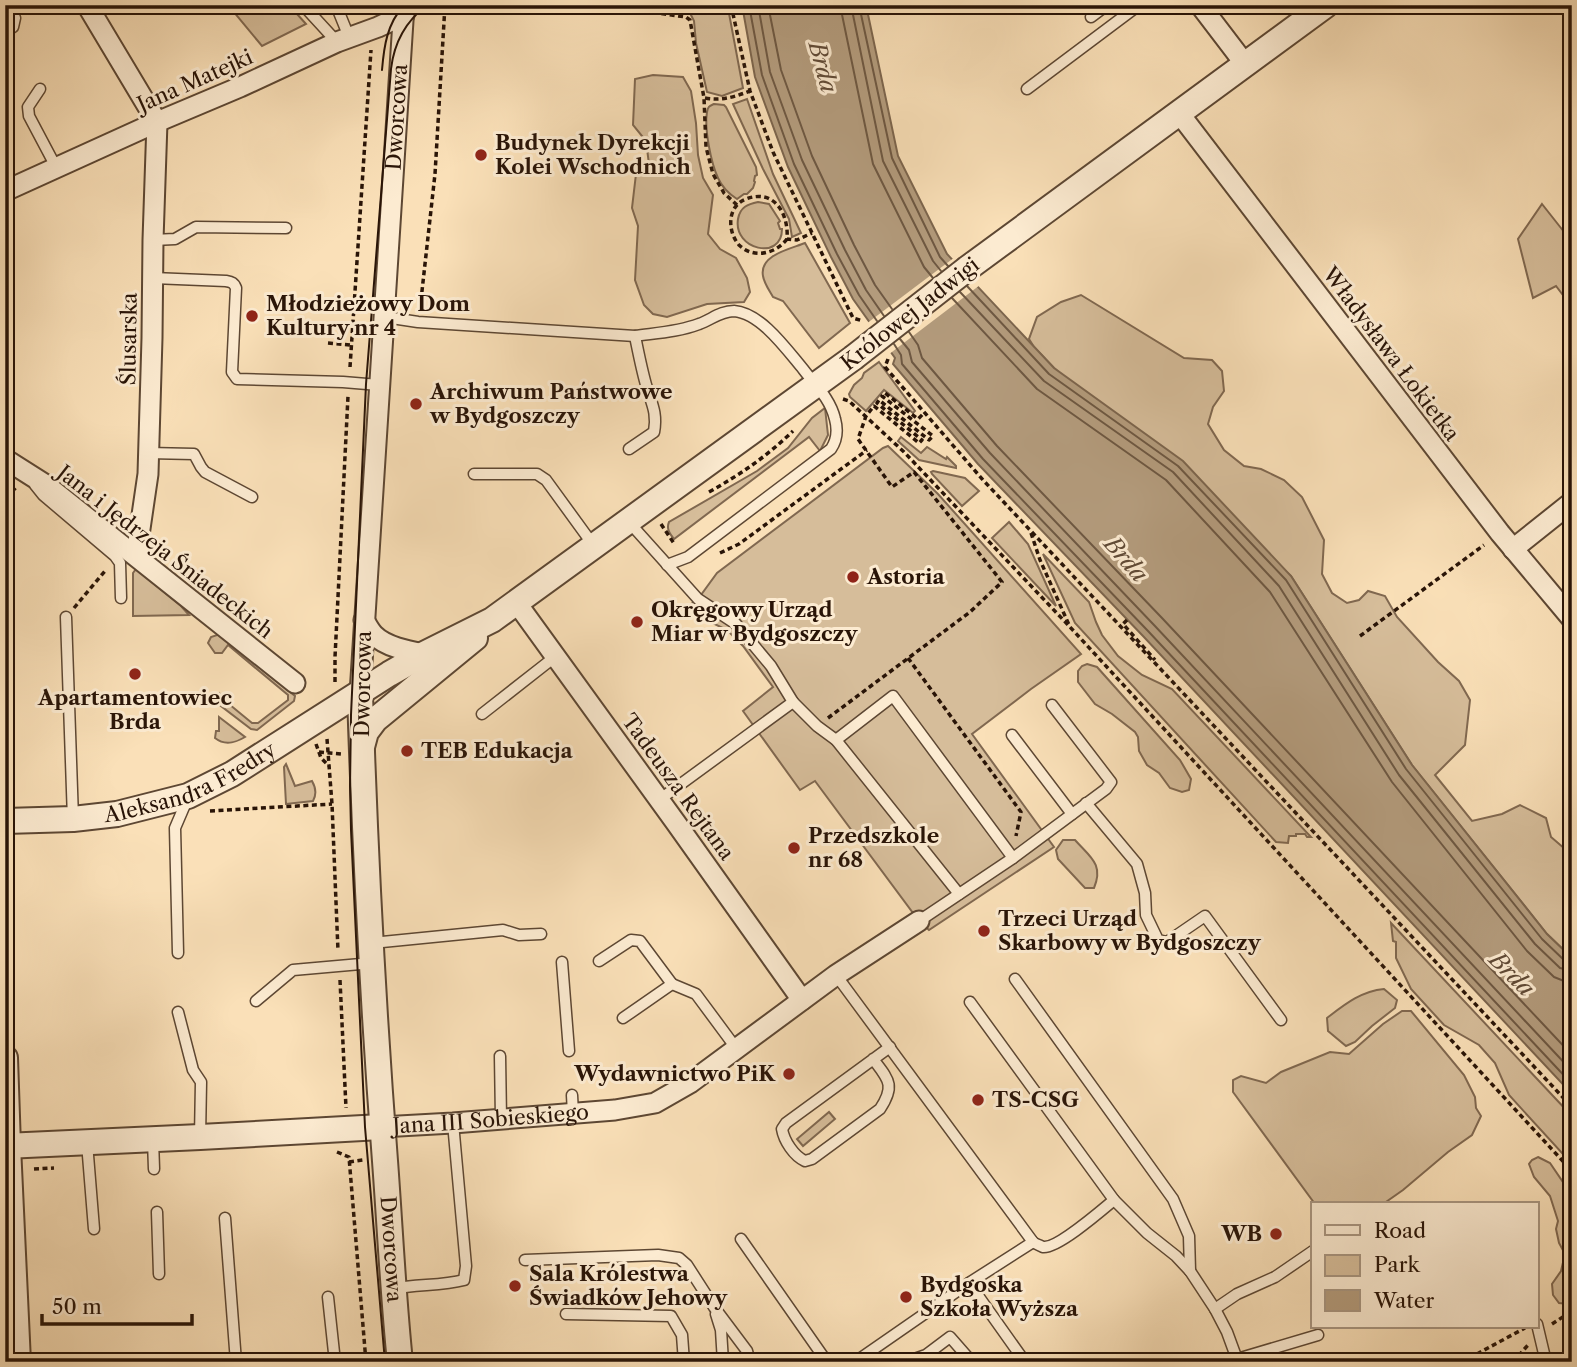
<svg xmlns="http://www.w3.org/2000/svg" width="1577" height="1367" font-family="'Libre Caslon Text',serif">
<rect width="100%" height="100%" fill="#fae0b8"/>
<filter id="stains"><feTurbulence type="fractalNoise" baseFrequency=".00286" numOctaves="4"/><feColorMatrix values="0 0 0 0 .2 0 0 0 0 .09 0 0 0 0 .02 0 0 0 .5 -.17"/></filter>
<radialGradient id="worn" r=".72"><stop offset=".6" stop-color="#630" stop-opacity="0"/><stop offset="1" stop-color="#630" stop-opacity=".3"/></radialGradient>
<g fill="#d6bd9a" stroke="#806850" stroke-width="2">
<polygon points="228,5 289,5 306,24 262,46"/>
<polygon points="728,8 743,88 722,96 707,92 696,43 694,21 690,13"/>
<polygon points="653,75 683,77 691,91 696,123 698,155 703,178 713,195 708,234 720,249 736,258 747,278 750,292 744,302 707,304 667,317 653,314 644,305 635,280 638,226 632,208 636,174 649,164 646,141 633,125 635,79"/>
<polygon points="747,99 773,174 801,233 792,237 789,219 763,169 733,104"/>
<path d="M714 104 724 105 726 107 756 167 757 175 755 176 754 181 755 182 753 188 747 194H744L737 199C729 194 722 187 718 178 711 163 704 128 707 112 708 106 710 106 714 104Z"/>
<path d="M758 202 769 204 780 221 778 223 780 229H782C782 261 733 250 738 219 740 207 748 204 758 202Z"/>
<polygon points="1542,204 1572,242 1572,307 1556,286 1533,298 1518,239"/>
<path d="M805 243 850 323 819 348 783 301 773 297C769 290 764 283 763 276 759 255 790 249 805 243Z"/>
<polygon points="1081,295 1184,358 1212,360 1222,371 1224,391 1213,407 1208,424 1224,450 1244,466 1261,469 1284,480 1302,497 1324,540 1322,574 1332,593 1347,603 1359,600 1368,591 1385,596 1397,617 1438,662 1459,681 1470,700 1465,745 1435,775 1472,821 1502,814 1520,805 1546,818 1551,837 1572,855 1572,958 1547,934 1412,765 1291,576 1054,368 1034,347 1029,339 1037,317 1061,302"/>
<polygon points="879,362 915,411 913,413 884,390 866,411 850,397 849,394 854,385 862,378 864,373"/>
<path d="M825 408 828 435 820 451 809 437 674 539C670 534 666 529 669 522L757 471 788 448 812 418Z"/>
<polygon points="901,437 921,453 927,447 946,459 947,457 956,466 956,468 919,460 898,441"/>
<polygon points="888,446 938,494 1081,654 1031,689 972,734 1054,847 929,930 919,921 815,781 800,790 743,711 773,687 743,646 727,630 684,609 698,599 717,573 883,448"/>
<polygon points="933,471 965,478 979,491 962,506 932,474 931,472"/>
<polygon points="1009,522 1028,544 1056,606 992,538"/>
<polygon points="1043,554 1089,602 1096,622 1102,635 1118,656 1142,675 1172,689 1311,837 1307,837 1305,834 1296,834 1296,836 1289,836 1288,843 1276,842 1075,623"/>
<polygon points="136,569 181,606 189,615 133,616 133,573"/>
<polygon points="220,634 295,696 294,701 257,730 251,729 217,703 213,696 219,693 223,697 224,700 252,723 258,723 288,700 288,695 228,645 222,653 215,653 208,643 211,637"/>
<polygon points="1087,664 1097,667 1180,760 1191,779 1189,790 1182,792 1170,788 1159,773 1147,765 1139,751 1138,737 1135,732 1112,714 1095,704 1078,682 1078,671 1082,666"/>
<path d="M219 717 245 737C235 743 225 746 215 738L216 731H219Z"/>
<path d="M286 764 295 786 312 781C316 788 317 794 313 801L286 804 284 767Z"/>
<path d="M1063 840H1075C1090 857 1104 864 1094 888H1085L1058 859 1056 850Z"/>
<polygon points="1391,923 1569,1113 1569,1119 1572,1122 1572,1164 1509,1095 1495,1063 1479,1045 1444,1025 1411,989 1396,958 1396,942 1393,941"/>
<path d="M1384 989 1397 1000 1395 1008 1372 1026 1355 1042 1346 1046 1328 1031 1327 1018C1344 1005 1361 991 1384 989Z"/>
<polygon points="1402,1011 1411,1011 1464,1075 1475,1097 1476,1108 1481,1116 1472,1135 1448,1152 1403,1190 1383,1204 1315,1204 1233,1092 1233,1080 1241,1076 1266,1083 1281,1072 1330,1052 1349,1054 1383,1024"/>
<polygon points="829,1112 835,1119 803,1146 797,1139"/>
<polygon points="1538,1157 1550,1163 1565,1185 1572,1192 1572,1301 1568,1304 1559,1303 1553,1295 1552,1284 1561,1271 1565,1254 1559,1243 1556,1229 1558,1221 1550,1196 1534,1177 1529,1164 1532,1160"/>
</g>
<polygon fill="#b39b7c" stroke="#7c654d" stroke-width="2" points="742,5 866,5 898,156 947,254 1054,368 1183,461 1291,576 1412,765 1547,934 1572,958 1572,1094 1143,636 978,464 893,364 895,358 853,299 831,257 788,167 755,77"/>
<polygon fill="#fae0b8" points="955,257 980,285 888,355 866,324"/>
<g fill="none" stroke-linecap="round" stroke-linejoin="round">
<g stroke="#6e5842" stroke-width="2">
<polyline points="749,5 762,75 794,164 837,254 859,295 877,321"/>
<polyline points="758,5 770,72 802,160 845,250 866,290 884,316"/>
<polyline points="768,5 781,70 812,156 854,245 875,285 892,309"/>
<polyline points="840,5 873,164 924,267 933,278"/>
<polyline points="851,5 883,161 933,261 941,271"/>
<polyline points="859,5 892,158 940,257 948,266"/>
<polyline points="967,286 1049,374 1178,466 1286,580 1406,769 1542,939 1565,961 1572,963"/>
<polyline points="960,292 1044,381 1173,472 1279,586 1399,775 1535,944 1560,968 1572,971"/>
<polyline points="952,298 1037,389 1166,480 1270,592 1392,782 1527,951 1554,977 1564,981 1572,982"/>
<polyline points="909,332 918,345 922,358 997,446 1162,618 1572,1055"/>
<polyline points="900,339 909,350 912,362 990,453 1154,625 1572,1071"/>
<polyline points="894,344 901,355 902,364 983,459 1148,631 1572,1084"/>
</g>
<defs>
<g id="service">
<polyline points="303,5 337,42"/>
<polyline points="336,5 349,37"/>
<polyline points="1091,17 1107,5"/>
<polyline points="5,32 13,27 15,18 10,5"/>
<polyline points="40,89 28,107 29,116 56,167"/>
<polyline points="1027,89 1139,5"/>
<polyline points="153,240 175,239 196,227 286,228"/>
<path d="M153 278 226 281C232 282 234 283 236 288L232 372 237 379 343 382 379 385"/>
<path d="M385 317 418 322 635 336C656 333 678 332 699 324 711 320 720 311 734 311 761 313 787 350 803 369 815 385 830 398 835 419 838 430 837 440 831 449L688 557 667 565"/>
<path d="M629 449 654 432C658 411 650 401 645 381 641 366 638 351 635 336"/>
<polyline points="148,453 194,454 201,467 205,472 252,497"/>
<polyline points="474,474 537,474 546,480 594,546"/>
<polyline points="35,485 43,495 115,556 120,563 121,598"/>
<polyline points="628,521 698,599 736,624 771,666 793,702 659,800"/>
<polyline points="66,617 73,819"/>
<polyline points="793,702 817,726 836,740 959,894"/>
<polyline points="482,714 556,656"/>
<polyline points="1012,735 1072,814"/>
<polyline points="836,740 893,696 1013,858 919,921"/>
<polyline points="1086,803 1137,864 1145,893 1146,915 1158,940 1167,942 1205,916 1281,1020"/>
<polyline points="1013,858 1106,789 1111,782 1052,705"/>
<polyline points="372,943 503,930 519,935 541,934"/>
<polyline points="178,953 175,828 187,800"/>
<polyline points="599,961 631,940 640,941 672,984"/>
<polyline points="562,962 569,1051"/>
<path d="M836 975 1033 1242C1034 1243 1043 1247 1043 1247 1057 1249 1102 1210 1114 1200"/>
<polyline points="1015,979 1173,1199 1189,1236 1190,1271"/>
<polyline points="256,1001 293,970 372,963"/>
<polyline points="970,1002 1114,1200 1147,1233 1176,1256 1190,1271 1215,1309 1227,1332 1238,1362"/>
<polyline points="178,1012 193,1070 201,1082 200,1137"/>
<polyline points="623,1018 672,984 696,994 736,1048"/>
<polyline points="500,1056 501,1119"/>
<path d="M873 1059C888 1079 896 1085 880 1109L812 1159 805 1161C794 1156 784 1141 782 1129L786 1123 890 1047"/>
<polyline points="572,1095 573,1114"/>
<polyline points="153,1140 154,1169"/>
<polyline points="87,1143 94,1229"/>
<polyline points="157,1212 159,1274"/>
<polyline points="225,1218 236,1362"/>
<polyline points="741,1239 827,1362"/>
<polyline points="525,1260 658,1255 679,1258 687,1265 714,1307 747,1351 750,1362"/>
<polyline points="969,1283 1033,1242"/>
<path d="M393 1289C417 1284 441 1286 464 1280L466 1266 453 1123"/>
<polyline points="328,1297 335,1362"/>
<polyline points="1215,1309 1237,1294 1275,1277 1313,1251"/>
<polyline points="566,1314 671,1316 682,1335 684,1362"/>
<polyline points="716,1314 721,1330 723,1362"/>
<polyline points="1537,1324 1546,1362"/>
<polyline points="1237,1359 1318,1335"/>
<polyline points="855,1362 969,1283 1025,1362"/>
<polyline points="906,1362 926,1355 950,1337 971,1361 969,1362"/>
</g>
<g id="minor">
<polyline points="87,5 157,122 153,240 152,338 148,474 136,556"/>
<polyline points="1200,5 1245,64"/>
<polyline points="1179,113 1500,533 1572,619"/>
<polyline points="5,191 157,122 240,87 337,42 378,27 404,15"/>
<polyline points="5,459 46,485 295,683"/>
<polyline points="1513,549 1572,502"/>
<polyline points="516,602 676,823 802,1000"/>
<path d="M364 620C367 625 370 631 374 635 386 647 408 651 424 654"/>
<path id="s1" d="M360 694 404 5"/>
<path id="s2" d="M381 1127 453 1123 615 1110 655 1103 690 1083 836 975 919 921"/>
</g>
<g id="tertiary">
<path d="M968 268C1087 180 1206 92 1326 5"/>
<path id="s3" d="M360 694C365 850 373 1005 385 1161 390 1228 393 1295 400 1362"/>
<polyline points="362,747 366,732 375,720 475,638"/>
<path id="s4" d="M5 821 73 819 117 814 188 796 232 774 389 674 424 654 492 620 853 358"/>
<polyline points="5,1058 8,1146 18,1362"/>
<polyline points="5,1146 200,1137 381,1127"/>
</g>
</defs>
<use href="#service" stroke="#5d4733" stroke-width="13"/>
<use href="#minor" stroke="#5d4733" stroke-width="23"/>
<use href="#tertiary" stroke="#5d4733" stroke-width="28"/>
<g stroke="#291407" stroke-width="3.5" stroke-dasharray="5 3.5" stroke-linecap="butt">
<polyline points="582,5 636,10 636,5"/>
<polyline points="645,5 687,8 711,5"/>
<polyline points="731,5 750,91 773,152 853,318 863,321"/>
<polyline points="636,10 686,17 690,20 704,98 706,147 713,174 724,193 737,205"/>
<path d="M705 98C722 101 734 97 750 91"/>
<path d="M787 239C776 254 753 259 739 245 727 231 727 206 746 199 775 188 789 215 787 239L797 240 812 233"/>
<polyline points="420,309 435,174 445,5"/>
<polyline points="328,343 351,345"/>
<polyline points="888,359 885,367 983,480 1572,1107"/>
<polyline points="350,367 371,50"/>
<polyline points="843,399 849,401 904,452 1070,627"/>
<path d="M709 492C741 474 766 457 793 431"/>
<polyline points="5,496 14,489 16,491"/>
<polyline points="661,524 675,545"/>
<polyline points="1031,533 1040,560 1070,627 1572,1171"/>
<polyline points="720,553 739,544 867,450"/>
<polyline points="74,608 105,571"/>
<polyline points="1127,620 1123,624 1155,660"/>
<polyline points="1360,636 1484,545"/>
<polyline points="908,658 1021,812 1016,836"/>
<polyline points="335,682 335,657 348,396"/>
<polyline points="828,718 970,612 1002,582 914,472 892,487 858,439 866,416 874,406 919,443 922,440 877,403 879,400 929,440 933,436 882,396 885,393 918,419 924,413"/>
<polyline points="327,739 332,804 338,951"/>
<polyline points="316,744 321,758 329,766"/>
<polyline points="319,752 342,754"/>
<polyline points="210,811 332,804"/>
<polyline points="1571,942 1572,943"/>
<polyline points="340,980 346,1108"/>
<polyline points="337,1152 349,1157 366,1362"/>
<polyline points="349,1162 363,1160"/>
<polyline points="34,1169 54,1168"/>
<polyline points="1552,1324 1572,1311"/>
<polyline points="1462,1362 1525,1328"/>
<polyline points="1513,1362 1528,1345"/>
</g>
<use href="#service" stroke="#fcebd1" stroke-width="10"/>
<use href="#minor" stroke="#fcebd1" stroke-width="19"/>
<use href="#tertiary" stroke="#fcebd1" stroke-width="24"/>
<g stroke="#291407" stroke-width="2">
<path d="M382 70C384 46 387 24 404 5"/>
<path d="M385 1362 365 1127 351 830 350 786 351 715 366 384 391 69C394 43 406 21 427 5"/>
</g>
<defs>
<polyline id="tertiary-bridge" points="853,358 968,268"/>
</defs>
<use href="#tertiary-bridge" stroke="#5d4733" stroke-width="28" stroke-linecap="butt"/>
<use href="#tertiary-bridge" stroke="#fcebd1" stroke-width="24"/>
</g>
<g fill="#8f2418" stroke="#fcebd1" stroke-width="2.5">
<circle cx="481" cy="155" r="7"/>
<circle cx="252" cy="316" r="7"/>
<circle cx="416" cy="404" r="7"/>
<circle cx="853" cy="577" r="7"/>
<circle cx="637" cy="622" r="7"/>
<circle cx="135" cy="674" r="7"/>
<circle cx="407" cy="751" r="7"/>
<circle cx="794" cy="848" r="7"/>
<circle cx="984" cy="931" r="7"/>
<circle cx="789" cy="1074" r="7"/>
<circle cx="978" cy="1100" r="7"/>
<circle cx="1276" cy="1234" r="7"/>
<circle cx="515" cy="1286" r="7"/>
<circle cx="906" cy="1297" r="7"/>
</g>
<g text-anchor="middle" stroke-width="6" stroke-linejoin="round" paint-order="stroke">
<g font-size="21" fill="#291407" stroke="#fcebd1">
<text transform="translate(195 81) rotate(-24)" y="7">Jana Matejki</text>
<text dy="7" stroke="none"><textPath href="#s1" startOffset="578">Dworcowa</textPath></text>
<text transform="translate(910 314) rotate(-38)" y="7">Królowej Jadwigi</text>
<text transform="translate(129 339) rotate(-89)" y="7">Ślusarska</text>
<text transform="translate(1391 354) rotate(53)" y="7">Władysława Łokietka</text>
<text transform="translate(165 552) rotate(38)" y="7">Jana i Jędrzeja Śniadeckich</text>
<text transform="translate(363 684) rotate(-89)" y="7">Dworcowa</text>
<text dy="7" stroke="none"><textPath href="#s4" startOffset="192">Aleksandra Fredry</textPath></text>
<text transform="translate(678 787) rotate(54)" y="7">Tadeusza Rejtana</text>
<text dy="7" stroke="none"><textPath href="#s2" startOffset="110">Jana III Sobieskiego</textPath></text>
<text dy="7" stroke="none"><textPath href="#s3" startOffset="556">Dworcowa</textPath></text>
</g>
<g font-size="21" font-weight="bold" fill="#291407" stroke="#fcebd1" text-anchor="start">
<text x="495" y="150">Budynek Dyrekcji<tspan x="495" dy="24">Kolei Wschodnich</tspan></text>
<text x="266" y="311">Młodzieżowy Dom<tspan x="266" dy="24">Kultury nr 4</tspan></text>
<text x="430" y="399">Archiwum Państwowe<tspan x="430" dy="24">w Bydgoszczy</tspan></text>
<text x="867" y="584">Astoria</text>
<text x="651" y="617">Okręgowy Urząd<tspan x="651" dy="24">Miar w Bydgoszczy</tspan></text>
<text x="135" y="705" text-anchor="middle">Apartamentowiec<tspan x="135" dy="24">Brda</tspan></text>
<text x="421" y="758">TEB Edukacja</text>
<text x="808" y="843">Przedszkole<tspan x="808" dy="24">nr 68</tspan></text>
<text x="998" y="926">Trzeci Urząd<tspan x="998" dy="24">Skarbowy w Bydgoszczy</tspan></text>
<text x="775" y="1081" text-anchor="end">Wydawnictwo PiK</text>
<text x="992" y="1107">TS-CSG</text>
<text x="1262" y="1241" text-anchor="end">WB</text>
<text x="529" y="1281">Sala Królestwa<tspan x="529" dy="24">Świadków Jehowy</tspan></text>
<text x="920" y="1292">Bydgoska<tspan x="920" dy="24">Szkoła Wyższa</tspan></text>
</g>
<g font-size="23" font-style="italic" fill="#604a36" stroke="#fcebd1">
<text transform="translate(823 67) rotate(75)" y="8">Brda</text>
<text transform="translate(1126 559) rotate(49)" y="8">Brda</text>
<text transform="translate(1512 974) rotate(45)" y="8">Brda</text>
</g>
</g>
<rect width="1577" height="1367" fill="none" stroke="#fae0b8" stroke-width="28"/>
<rect x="7" y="7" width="1563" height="1353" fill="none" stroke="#291407" stroke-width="3.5"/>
<rect x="14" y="14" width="1549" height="1339" fill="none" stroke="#291407" stroke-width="2"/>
<rect x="1311" y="1202" width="228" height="126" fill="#fcebd1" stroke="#a89580" stroke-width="2"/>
<rect x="1325" y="1225" width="35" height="10" fill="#fcebd1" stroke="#a89580" stroke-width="2"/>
<text x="1374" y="1238" font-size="21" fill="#291407">Road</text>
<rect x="1325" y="1255" width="35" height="21" fill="#d6bd9a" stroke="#a89580" stroke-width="2"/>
<text x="1374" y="1272" font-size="21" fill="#291407">Park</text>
<rect x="1325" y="1290" width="35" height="21" fill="#b39b7c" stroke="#a89580" stroke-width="2"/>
<text x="1374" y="1308" font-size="21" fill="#291407">Water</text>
<path d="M42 1314v10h150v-10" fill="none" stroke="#291407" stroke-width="3.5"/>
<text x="52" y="1314" font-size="21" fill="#291407" stroke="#fcebd1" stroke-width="5" paint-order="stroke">50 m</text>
<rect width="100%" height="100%" filter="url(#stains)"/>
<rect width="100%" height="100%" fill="url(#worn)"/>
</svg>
